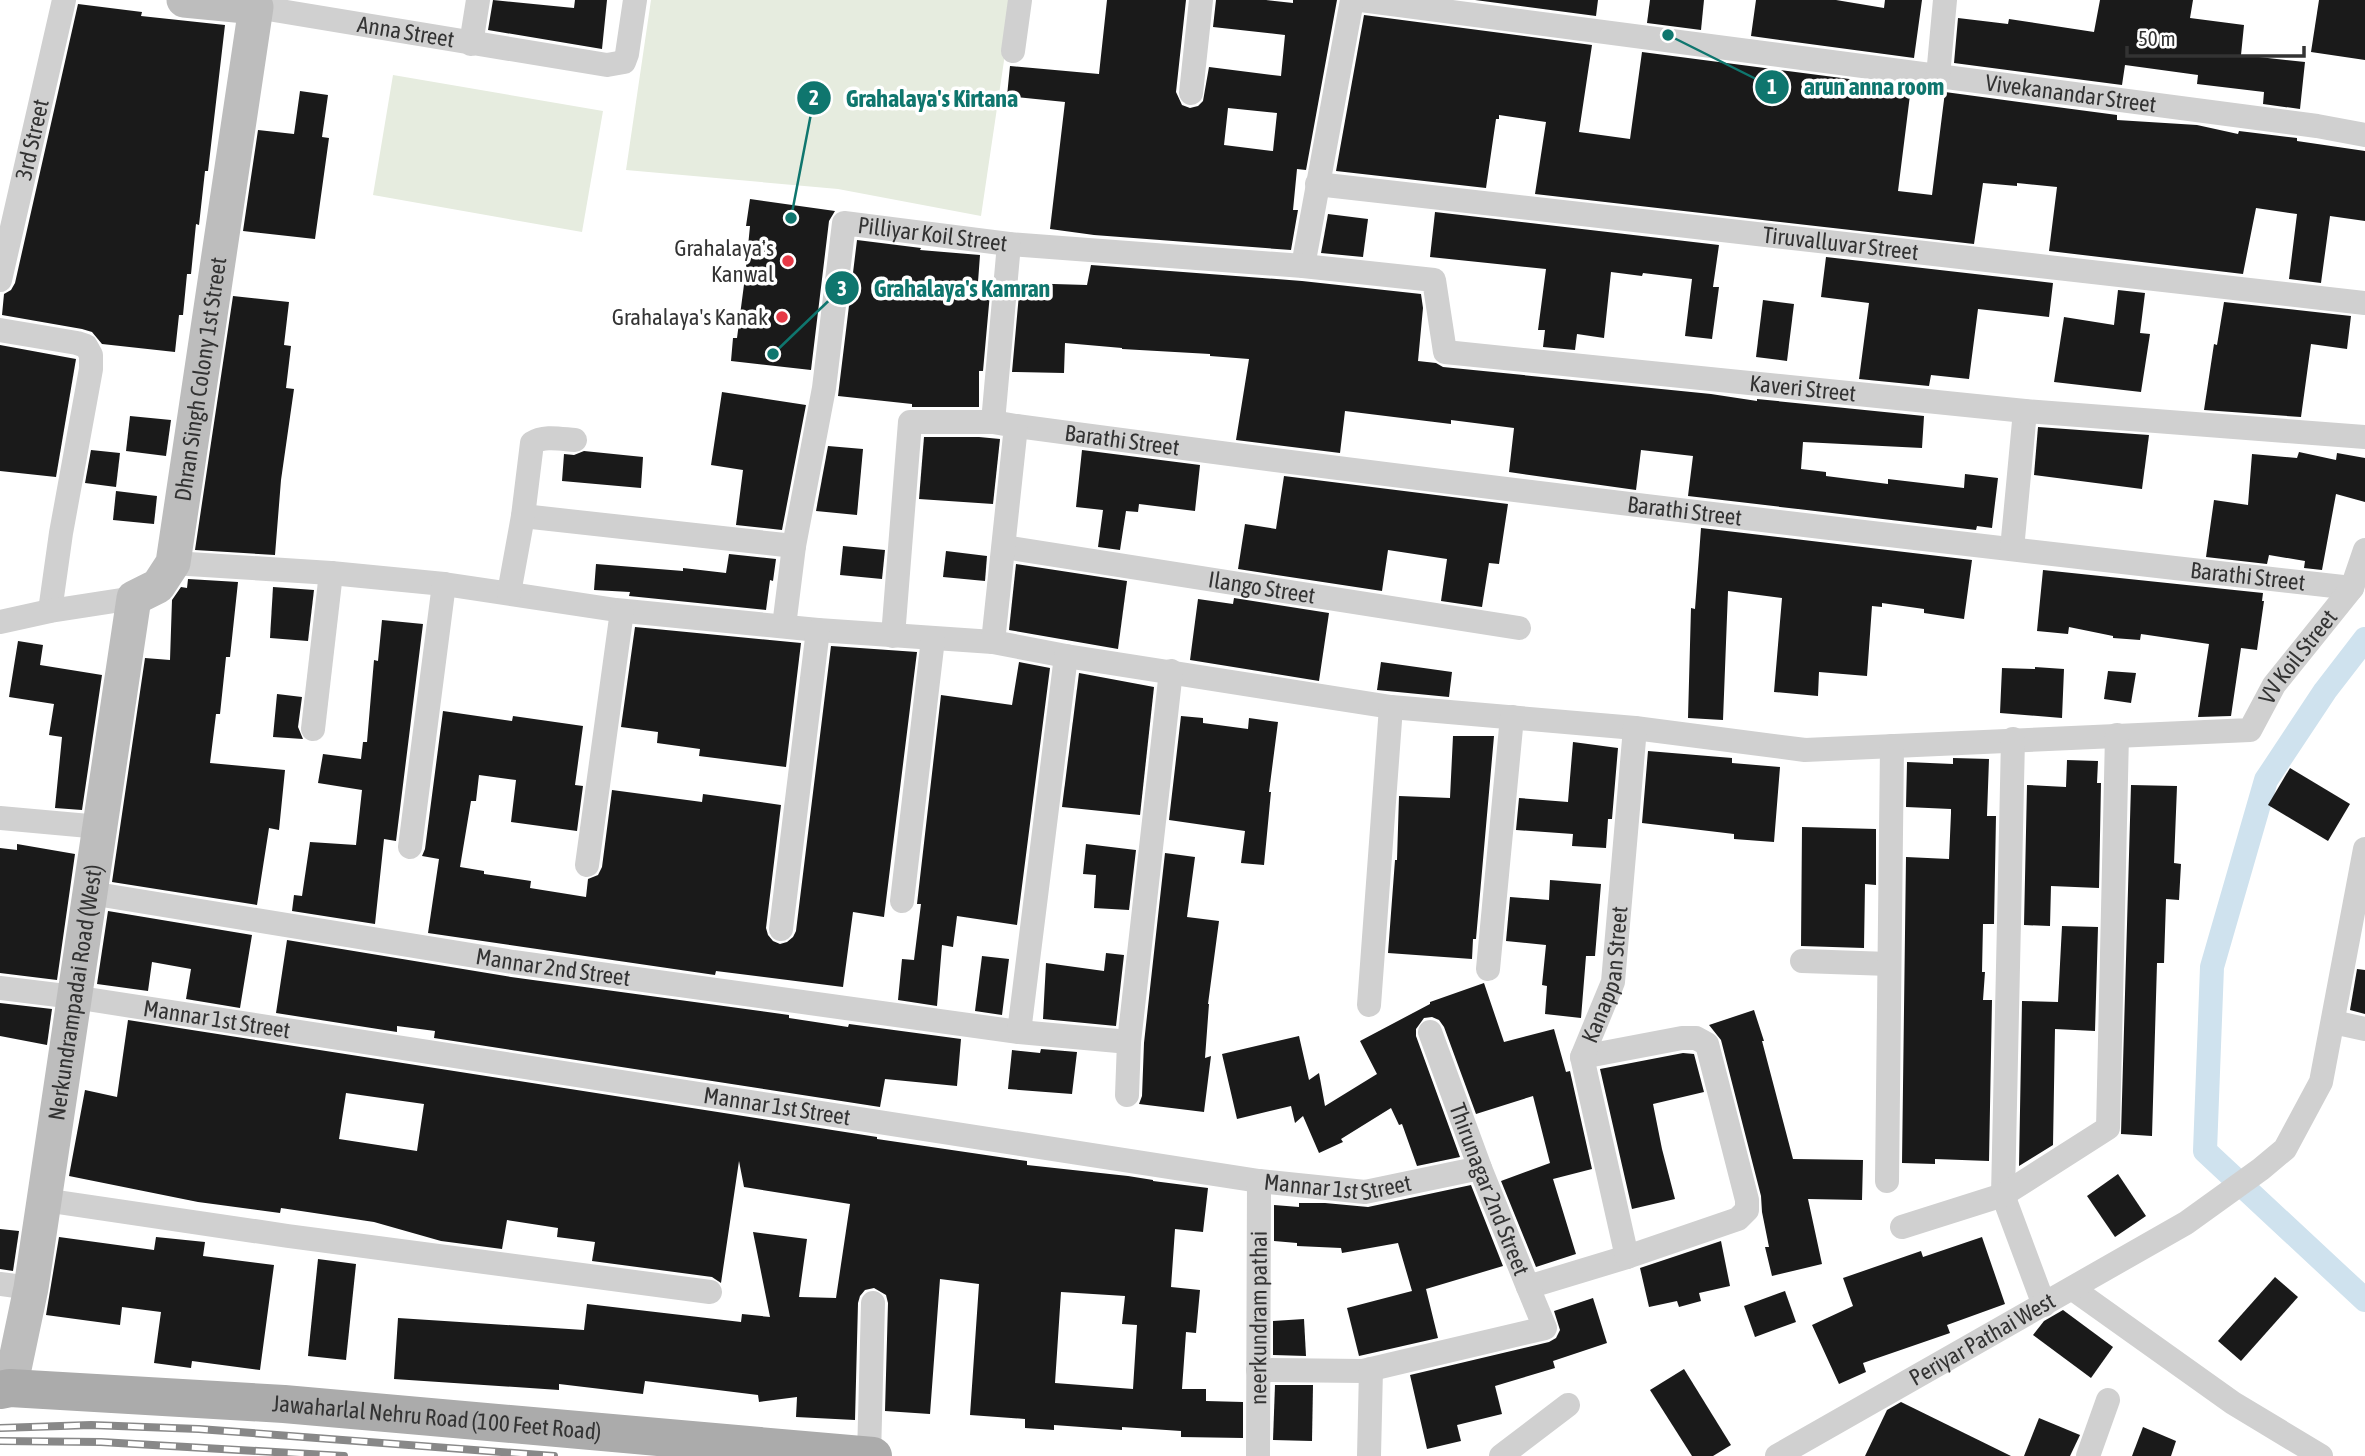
<svg xmlns="http://www.w3.org/2000/svg" width="2365" height="1456" font-family="'Asap Condensed',sans-serif">
<rect width="100%" height="100%" fill="#fff"/>
<g fill="#e6ecdf">
<polygon points="651,0 1013,0 981,216 838,189 626,170"/>
<polygon points="393,75 603,111 582,232 373,195"/>
</g>
<g fill="none" stroke-linecap="round" stroke-linejoin="round">
<polyline stroke="#cfe2ee" stroke-width="24" points="2365,639 2325,691 2266,780 2212,967 2205,1151 2365,1300"/>
</g>
<g fill="#1a1a1a" fill-rule="evenodd">
<polygon points="493,0 574,8 575,0 607,0 602,49 488,30"/>
<path d="M1107 0H1186L1176 92 1182 105 1190 108 1198 106 1203 101 1209 67 1281 76 1285 35 1213 27 1216 0H1266L1293 3V0H1337L1306 170 1297 169 1293 210H1298L1291 250 1094 235 1050 229 1065 102 1007 96 1010 66 1099 74ZM1228 108 1277 113 1273 151 1224 145Z"/>
<polygon points="1475,0 1598,0 1596,16"/>
<polygon points="1650,0 1704,0 1701,30 1647,23"/>
<polygon points="1756,0 1836,0 1884,8 1885,0 1922,0 1914,58 1751,36"/>
<polygon points="2100,0 2193,0 2190,18 2244,25 2241,55 2305,62 2300,109 2263,104 2264,92 2197,84 2198,75 2125,65 2122,85 1954,63 1958,18 2008,24 2009,19 2094,32"/>
<polygon points="2319,0 2365,0 2365,60 2311,52"/>
<polygon points="78,4 142,12 141,16 225,25 208,171 205,171 199,225 196,224 191,274 187,274 183,315 179,315 175,352 102,344 92,332 82,329 2,315 4,294 11,290 15,283"/>
<polygon points="1364,15 1592,45 1579,132 1630,139 1642,52 1911,87 1898,191 1932,195 1945,92 2117,115 2117,120 2197,125 2238,134 2239,131 2297,138 2297,141 2365,151 2365,221 2330,216 2321,283 2289,279 2297,214 2256,208 2243,274 2049,251 2057,187 2017,183 2017,186 1983,183 1974,244 1535,194 1546,122 1499,115 1499,119 1496,119 1486,188 1336,171"/>
<polygon points="300,91 328,95 322,137 329,138 315,239 243,231 258,130 294,134"/>
<polygon points="750,199 835,211 829,221 811,370 731,361 733,338 737,338 745,277 750,226 746,226"/>
<polygon points="1435,212 1719,245 1713,287 1719,287 1712,339 1685,336 1692,279 1643,273 1642,276 1611,272 1604,338 1577,334 1575,350 1543,347 1545,330 1538,330 1546,269 1430,257"/>
<polygon points="1328,214 1368,219 1363,257 1321,253"/>
<polygon points="857,240 921,248 920,250 980,255 978,282 991,282 983,371 979,371 979,407 912,407 912,404 838,396"/>
<polygon points="1826,257 2053,283 2049,317 1978,309 1969,379 1931,375 1929,386 1859,379 1869,303 1821,297"/>
<polygon points="1091,265 1302,281 1421,294 1423,308 1418,361 1436,363 1443,367 1711,394 1757,401 1757,399 1924,416 1922,448 1803,442 1801,469 1826,472 1826,476 1888,484 1888,479 1964,488 1965,474 1998,478 1992,528 1977,526 1976,530 1688,496 1693,456 1641,450 1636,490 1509,472 1514,428 1451,420 1451,424 1345,411 1340,453 1236,440 1249,359 1210,356 1210,354 1122,349 1122,348 1065,343 1064,373 1012,372 1020,283 1087,285"/>
<polygon points="2118,290 2145,293 2140,333 2150,334 2141,392 2054,382 2064,317 2114,325"/>
<polygon points="233,296 289,302 284,345 291,346 286,388 294,389 281,480 275,555 195,550"/>
<polygon points="1763,300 1794,304 1787,361 1756,357"/>
<polygon points="2224,302 2351,316 2347,349 2311,344 2301,417 2204,410 2214,344 2217,345"/>
<polygon points="0,345 76,359 56,477 0,471"/>
<polygon points="722,392 806,405 782,530 736,525 743,470 711,465"/>
<polygon points="130,416 171,420 166,456 126,451"/>
<polygon points="2038,427 2149,435 2142,489 2034,475"/>
<polygon points="924,437 979,437 1000,439 993,504 919,499"/>
<polygon points="828,446 863,449 857,515 816,511"/>
<polygon points="91,450 120,453 116,487 85,483"/>
<polygon points="1082,450 1200,465 1195,511 1139,504 1138,512 1126,511 1120,550 1098,547 1103,510 1076,507"/>
<polygon points="584,451 643,457 641,488 562,481 564,454 574,455"/>
<polygon points="2299,452 2336,460 2337,453 2365,458 2365,502 2336,494 2322,570 2304,568 2305,561 2269,555 2267,564 2206,557 2214,500 2248,505 2252,454 2297,458"/>
<polygon points="1284,476 1508,504 1499,564 1489,563 1482,607 1441,601 1447,559 1388,550 1382,591 1238,569 1245,524 1276,529"/>
<polygon points="116,491 157,496 154,524 113,520"/>
<polygon points="1701,528 1972,560 1964,619 1924,613 1924,609 1882,603 1882,607 1872,606 1867,676 1819,672 1818,696 1774,692 1782,598 1728,591 1723,720 1688,718 1691,608 1695,609"/>
<polygon points="843,546 885,550 882,579 840,575"/>
<polygon points="946,551 987,556 985,581 943,577"/>
<polygon points="729,554 776,559 773,581 770,580 766,610 629,596 630,592 594,590 596,564 683,571 683,568 726,573"/>
<polygon points="1016,564 1127,581 1118,649 1009,630"/>
<polygon points="2043,570 2263,593 2262,601 2264,601 2257,650 2241,648 2231,716 2198,717 2209,644 2141,634 2140,640 2113,638 2113,636 2069,627 2068,634 2037,631"/>
<polygon points="188,579 238,582 230,657 226,657 220,714 216,714 210,763 285,770 279,830 269,828 257,905 112,882 145,658 170,660 172,600 181,587 187,588"/>
<polygon points="273,587 314,590 308,641 270,638"/>
<polygon points="1234,598 1329,613 1319,681 1190,660 1198,599 1233,604"/>
<polygon points="382,620 423,624 396,841 384,839 375,924 292,911 294,895 302,896 310,842 356,845 362,790 318,783 323,754 361,759 363,742 367,742 374,660 378,661"/>
<polygon points="635,627 801,643 786,767 699,756 700,749 657,743 658,732 621,727"/>
<polygon points="18,641 43,645 40,665 102,675 82,810 55,808 62,737 49,735 54,704 9,697"/>
<polygon points="831,646 917,652 884,917 853,912 843,987 716,971 715,975 428,933 439,859 422,856 425,849 443,711 512,721 513,716 583,726 575,785 583,786 577,831 511,822 516,780 479,775 476,801 471,801 460,867 484,871 484,874 531,881 530,888 586,897 588,879 598,875 602,867 612,790 702,802 703,794 781,805 766,928 768,935 773,941 780,944 787,942 793,937 796,931"/>
<polygon points="1019,662 1050,668 1017,925 957,916 953,947 942,945 937,1006 898,1000 902,959 914,960 921,904 917,904 941,695 1012,705"/>
<polygon points="1381,662 1452,672 1449,697 1377,690"/>
<polygon points="2035,667 2064,669 2062,718 2000,713 2002,668 2035,669"/>
<polygon points="2108,671 2136,673 2131,703 2104,699"/>
<polygon points="1079,673 1154,687 1140,815 1062,807"/>
<polygon points="277,694 302,697 298,727 303,739 273,737"/>
<polygon points="1181,716 1203,718 1203,723 1248,729 1249,718 1278,722 1269,792 1271,792 1264,865 1241,863 1245,831 1169,820"/>
<polygon points="1453,736 1494,736 1476,939 1473,939 1472,959 1388,953 1395,860 1397,860 1399,796 1450,798"/>
<polygon points="1573,742 1618,748 1612,819 1608,819 1606,848 1572,846 1573,834 1516,830 1519,798 1568,802"/>
<polygon points="1648,751 1732,758 1732,763 1780,767 1774,842 1734,839 1734,834 1642,823"/>
<polygon points="1953,758 1989,759 1987,816 1996,816 1994,924 1983,924 1982,972 1985,972 1983,1000 1992,1000 1989,1161 1935,1159 1935,1164 1902,1163 1906,857 1949,859 1951,813 1951,809 1906,807 1907,762 1953,764"/>
<polygon points="2067,760 2098,761 2097,783 2101,783 2099,888 2051,886 2050,926 2024,925 2027,785 2066,787"/>
<polygon points="2290,768 2350,804 2328,841 2268,805"/>
<polygon points="2131,785 2177,786 2174,863 2181,864 2179,900 2166,899 2164,963 2157,963 2152,1136 2121,1134"/>
<polygon points="1802,827 1876,829 1876,885 1865,884 1864,948 1801,946"/>
<polygon points="17,844 75,854 57,980 0,973 0,848 17,850"/>
<polygon points="1086,844 1136,850 1129,910 1094,908 1096,875 1083,874"/>
<polygon points="1165,853 1195,857 1187,917 1219,921 1208,1004 1209,1004 1205,1058 1211,1056 1204,1112 1139,1104 1142,1096 1144,1043"/>
<polygon points="1550,880 1601,884 1595,956 1586,956 1581,1018 1545,1014 1547,986 1542,985 1546,945 1506,941 1510,897 1549,900"/>
<polygon points="108,911 252,935 240,1008 186,999 191,969 152,962 148,991 97,984"/>
<polygon points="2062,926 2098,927 2095,1031 2055,1029 2053,1145 2019,1166 2022,1001 2058,1002"/>
<polygon points="287,940 511,977 789,1015 789,1018 848,1027 849,1024 961,1039 957,1086 885,1079 880,1107 434,1038 435,1031 397,1026 397,1032 276,1013"/>
<polygon points="1106,953 1124,955 1116,1026 1043,1019 1046,963 1104,971"/>
<polygon points="982,956 1009,959 1002,1015 975,1011"/>
<polygon points="2357,969 2365,970 2365,1014 2350,1010"/>
<polygon points="1484,983 1504,1042 1554,1029 1566,1072 1570,1071 1592,1169 1553,1179 1576,1254 1536,1267 1501,1181 1550,1163 1533,1096 1476,1114 1444,1027 1439,1020 1432,1017 1424,1018 1416,1029 1416,1036 1460,1157 1417,1166 1402,1124 1399,1125 1391,1108 1341,1139 1343,1142 1319,1153 1303,1116 1295,1123 1291,1106 1237,1119 1222,1054 1299,1036 1309,1080 1319,1073 1325,1106 1377,1074 1360,1041 1430,1004 1430,1002"/>
<polygon points="0,1003 52,1009 47,1045 0,1036"/>
<polygon points="1754,1010 1764,1041 1762,1041 1793,1159 1863,1160 1862,1200 1808,1199 1822,1264 1772,1276 1765,1247 1769,1247 1762,1212 1761,1196 1721,1040 1709,1025"/>
<path d="M128 1020 877 1137V1139L1027 1161V1165L1128 1176 1153 1180V1181L1208 1188 1203 1232 1175 1229 1171 1287 1200 1290 1196 1333 1186 1332 1182 1389H1206V1401L1243 1402V1438L1181 1437V1431L1122 1427V1430L1054 1425V1430L1025 1428V1419L970 1415 979 1284 940 1279 930 1414 885 1411 888 1303 886 1295 874 1288 865 1290 860 1296 858 1303 855 1420 796 1417 797 1397 759 1402 758 1395 645 1381 643 1394 559 1384V1390L394 1379 398 1318 584 1330 587 1304 741 1322 742 1314 770 1317 753 1232 807 1239 799 1297 836 1298 850 1204 744 1187 739 1161 721 1283 712 1277 592 1261 595 1242 557 1237 558 1228 507 1220 502 1249 441 1241 374 1222 281 1208 280 1213 198 1202 69 1176 85 1090 117 1097ZM346 1093 424 1104 417 1151 339 1139ZM1061 1292 1125 1296 1122 1324 1137 1325 1133 1389 1055 1383Z"/>
<polygon points="1041,1049 1077,1052 1072,1094 1008,1089 1012,1050 1040,1053"/>
<polygon points="1683,1053 1694,1054 1704,1092 1653,1104 1662,1149 1675,1199 1632,1209 1600,1069"/>
<polygon points="2118,1174 2146,1216 2115,1237 2087,1196"/>
<polygon points="1471,1185 1503,1266 1426,1289 1438,1338 1359,1356 1347,1308 1412,1291 1398,1243 1342,1253 1341,1248 1297,1246 1297,1243 1274,1241 1274,1205 1299,1207 1299,1203 1325,1203 1368,1207"/>
<polygon points="0,1229 19,1231 13,1271 0,1269"/>
<polygon points="59,1237 154,1250 156,1237 205,1242 203,1256 274,1265 260,1370 192,1361 191,1368 154,1363 161,1312 122,1307 120,1325 46,1315"/>
<polygon points="1982,1237 2005,1304 1947,1325 1950,1333 1863,1363 1866,1372 1839,1384 1812,1325 1853,1306 1843,1278 1921,1251 1923,1257"/>
<polygon points="1721,1241 1730,1286 1699,1293 1701,1301 1679,1307 1677,1301 1649,1307 1640,1268"/>
<polygon points="318,1259 356,1264 346,1360 308,1356"/>
<polygon points="2275,1277 2298,1297 2241,1361 2218,1341"/>
<polygon points="1785,1291 1796,1322 1755,1337 1744,1306"/>
<polygon points="1593,1298 1607,1343 1553,1361 1555,1368 1495,1386 1502,1414 1457,1425 1461,1441 1427,1449 1410,1375 1549,1342 1556,1338 1560,1330 1554,1311"/>
<polygon points="2063,1310 2113,1347 2091,1378 2033,1335 2044,1321"/>
<polygon points="1304,1319 1306,1356 1273,1355 1273,1321"/>
<polygon points="1684,1369 1731,1445 1713,1456 1692,1456 1650,1390"/>
<polygon points="1275,1385 1313,1385 1312,1441 1273,1440"/>
<polygon points="1901,1402 2011,1456 1865,1456 1887,1410"/>
<polygon points="2039,1418 2080,1435 2070,1456 2024,1456"/>
<polygon points="2143,1427 2176,1441 2171,1456 2132,1456"/>
</g>
<g fill="none" stroke-linecap="round" stroke-linejoin="round">
<g stroke="#d0d0d0" stroke-width="24">
<path id="s1" d="M257 0 256 7 607 65 624 62 627 54 635 0"/>
<path id="s2" d="M1361 0 2317 126 2365 135"/>
<polyline points="471,44 478,0"/>
<polyline points="1013,51 1020,0"/>
<polyline points="1938,76 1945,0"/>
<polyline points="1191,93 1201,0"/>
<path id="s3" d="M1317 184 2365 303"/>
<polyline points="1303,266 1352,0"/>
<path id="s4" d="M0 280 64 0"/>
<polyline points="0,330 77,343 86,346 91,355 91,369 61,533 50,611"/>
<path id="s5" d="M1016 426C1461 486 1906 538 2352 588"/>
<polyline points="523,516 794,546"/>
<path id="s6" d="M1004 547 1519 628"/>
<polyline points="2012,549 2025,411"/>
<path id="s7" d="M173 563 331 573 444 584 616 610 818 630 993 642 1066 656 1391 707 1635 728 1805 750 2250 730 2274 685 2352 588 2365 550"/>
<path d="M509 593 523 516 532 443C544 435 561 439 575 440"/>
<polyline points="0,622 50,611 134,598"/>
<path id="s8" d="M784 626 794 546 824 388 844 223 1009 244 1303 266 1434 280 1445 352 2025 411 2365 437"/>
<polyline points="893,636 910,422 993,422"/>
<polyline points="993,642 1016,426 993,422 1009,244"/>
<polyline points="313,729 331,573"/>
<polyline points="2013,739 2003,1195 2044,1305"/>
<polyline points="0,818 100,827"/>
<polyline points="410,847 444,584"/>
<polyline points="587,865 622,611"/>
<path id="s9" d="M90 893 513 962 1019 1032 1129 1042"/>
<polyline points="902,901 933,639"/>
<polyline points="781,929 818,630"/>
<polyline points="1802,961 1889,964"/>
<polyline points="1488,969 1512,717"/>
<path id="s10" d="M0 988 74 997 1259 1181 1365 1192 1480 1168"/>
<polyline points="1369,1005 1391,707"/>
<polyline points="2333,1022 2365,1029"/>
<polyline points="1019,1032 1066,656"/>
<path id="s11" d="M1430 1032 1480 1168 1528 1287 1627 1257 1738 1219 1747 1210V1200L1707 1044 1696 1038H1682L1582 1057"/>
<polyline points="1127,1095 1129,1042 1171,671"/>
<polyline points="1887,1181 1892,746"/>
<polyline points="44,1200 288,1236 710,1292"/>
<polyline points="1902,1227 2003,1195 2108,1128 2117,735"/>
<path id="s12" d="M1627 1257 1582 1057 1613 982 1635 728"/>
<polyline points="0,1284 31,1288"/>
<polyline points="2073,1289 2233,1403 2321,1456"/>
<polyline points="1258,1370 1363,1371 1545,1328 1528,1287"/>
<polyline points="869,1456 873,1303"/>
<path id="s13" d="M1258 1456 1259 1181"/>
<polyline points="1369,1456 1371,1369"/>
<polyline points="1501,1456 1568,1405"/>
<path id="s14" d="M1777 1456 2186 1223 2261 1169 2285 1149 2321 1082 2365 849"/>
<polyline points="2088,1456 2108,1400"/>
</g>
<path stroke="#bdbdbd" stroke-width="35" id="s15" d="M10 1388 31 1288 134 598 158 586 173 563 256 7 184 0"/>
<path stroke="#ababab" stroke-width="38" id="s16" d="M0 1390 10 1388 284 1404 873 1456"/>
<defs>
<g id="rail">
<polyline points="0,1428 91,1425 199,1429 554,1456"/>
<polyline points="0,1441 101,1442 344,1456"/>
</g>
</defs>
<use href="#rail" stroke="#888" stroke-width="8"/>
<use href="#rail" stroke="#fff" stroke-width="5" stroke-dasharray="16" stroke-linecap="butt"/>
</g>
<g fill="#e63946" stroke="#fff" stroke-width="2.5">
<circle cx="788" cy="261" r="7"/>
<circle cx="782" cy="317" r="7"/>
</g>
<g text-anchor="middle" stroke-width="7" stroke-linejoin="round" paint-order="stroke">
<g font-size="23" fill="#333" stroke="#fff">
<text dy="8" stroke="none"><textPath href="#s1" startOffset="159">Anna Street</textPath></text>
<text dy="8" stroke="none"><textPath href="#s2" startOffset="716">Vivekanandar Street</textPath></text>
<text dy="8" stroke="none"><textPath href="#s4" startOffset="144">3rd Street</textPath></text>
<text dy="8" stroke="none"><textPath href="#s8" startOffset="497">Pilliyar Koil Street</textPath></text>
<text dy="8" stroke="none"><textPath href="#s3" startOffset="527">Tiruvalluvar Street</textPath></text>
<text dy="8" stroke="none"><textPath href="#s15" startOffset="1040">Dhran Singh Colony 1st Street</textPath></text>
<text dy="8" stroke="none"><textPath href="#s8" startOffset="1433">Kaveri Street</textPath></text>
<text dy="8" stroke="none"><textPath href="#s5" startOffset="107">Barathi Street</textPath></text>
<text dy="8" stroke="none"><textPath href="#s5" startOffset="674">Barathi Street</textPath></text>
<text dy="8" stroke="none"><textPath href="#s5" startOffset="1241">Barathi Street</textPath></text>
<text dy="8" stroke="none"><textPath href="#s6" startOffset="261">Ilango Street</textPath></text>
<text dy="8" stroke="none"><textPath href="#s7" startOffset="2177">VV Koil Street</textPath></text>
<text dy="8" stroke="none"><textPath href="#s9" startOffset="469">Mannar 2nd Street</textPath></text>
<text dy="8" stroke="none"><textPath href="#s12" startOffset="292">Kanappan Street</textPath></text>
<text dy="8" stroke="none"><textPath href="#s15" startOffset="401">Nerkundrampadai Road (West)</textPath></text>
<text dy="8" stroke="none"><textPath href="#s10" startOffset="219">Mannar 1st Street</textPath></text>
<text dy="8" stroke="none"><textPath href="#s10" startOffset="786">Mannar 1st Street</textPath></text>
<text dy="8" stroke="none"><textPath href="#s10" startOffset="1353">Mannar 1st Street</textPath></text>
<text dy="8" stroke="none"><textPath href="#s11" startOffset="168">Thirunagar 2nd Street</textPath></text>
<text dy="8" stroke="none"><textPath href="#s13" startOffset="138">neerkundram pathai</textPath></text>
<text dy="8" stroke="none"><textPath href="#s14" startOffset="236">Periyar Pathai West</textPath></text>
<text dy="8" stroke="none"><textPath href="#s16" startOffset="438">Jawaharlal Nehru Road (100 Feet Road)</textPath></text>
</g>
<g font-size="23" fill="#333" stroke="#fff" text-anchor="end">
<text x="774" y="256">Grahalaya's<tspan x="774" dy="26">Kanwal</tspan></text>
<text x="768" y="325">Grahalaya's Kanak</text>
</g>
</g>
<path fill="none" stroke="#0f766e" stroke-width="2.5" d="M1668 35L1772 87M791 218L814 98M773 354L842 288"/>
<g fill="#0f766e" stroke="#fff" stroke-width="2.5">
<circle cx="1668" cy="35" r="7"/>
<circle cx="791" cy="218" r="7"/>
<circle cx="773" cy="354" r="7"/>
<circle cx="1772" cy="87" r="18"/>
<circle cx="814" cy="98" r="18"/>
<circle cx="842" cy="288" r="18"/>
</g>
<g font-size="21" text-anchor="middle" font-weight="bold" fill="#fff">
<text x="1772" y="94">1</text>
<text x="814" y="105">2</text>
<text x="842" y="296">3</text>
</g>
<g font-size="24" text-anchor="middle" font-weight="bold" fill="#0f766e" stroke="#fff" stroke-width="7" stroke-linejoin="round" paint-order="stroke">
<text x="1874" y="95">arun anna room</text>
<text x="932" y="107">Grahalaya's Kirtana</text>
<text x="962" y="297">Grahalaya's Kamran</text>
</g>
<path d="M2127 46v10h177v-10" fill="none" stroke="#333333" stroke-width="3.5"/>
<text x="2138" y="46" font-size="21" fill="#333333" stroke="#ffffff" stroke-width="5" paint-order="stroke">50 m</text>
</svg>
